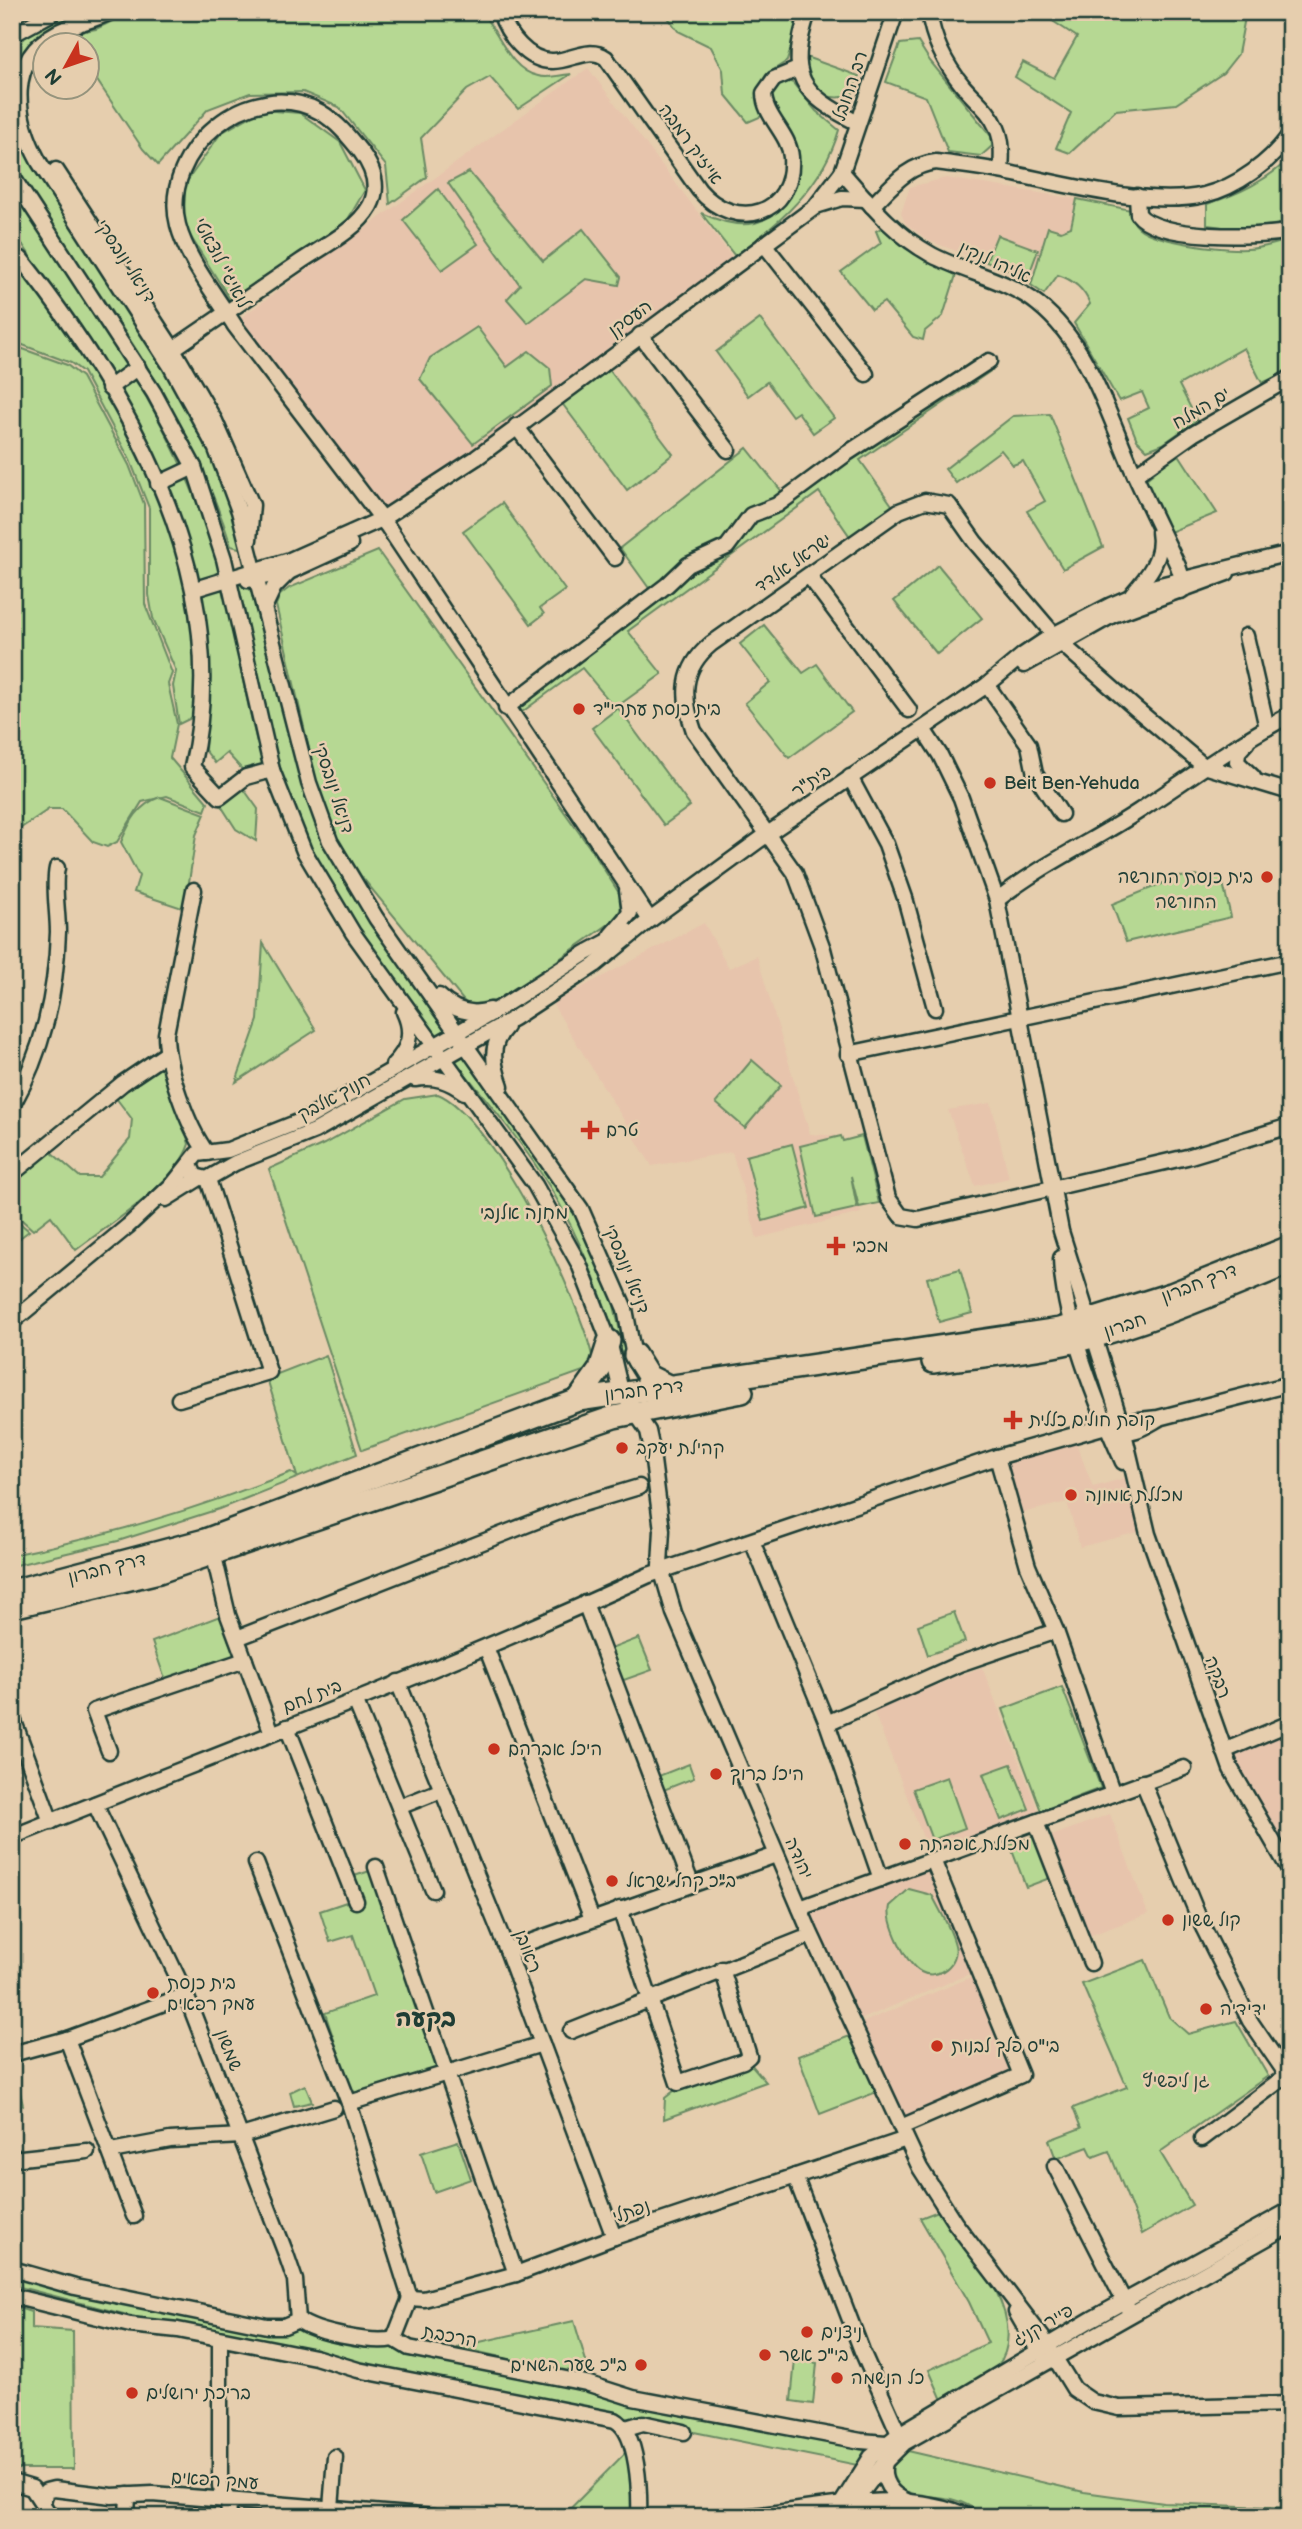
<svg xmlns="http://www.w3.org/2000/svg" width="1302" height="2529" font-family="'Balsamiq Sans','Playpen Sans Hebrew',sans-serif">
<rect width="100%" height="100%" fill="#e6ceae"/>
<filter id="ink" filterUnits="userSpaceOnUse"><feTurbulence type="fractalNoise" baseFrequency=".0143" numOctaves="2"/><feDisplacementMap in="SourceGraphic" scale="14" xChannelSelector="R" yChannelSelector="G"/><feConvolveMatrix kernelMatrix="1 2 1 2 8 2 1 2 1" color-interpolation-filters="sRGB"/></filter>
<g filter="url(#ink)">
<g fill="#e7c4ac">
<polygon points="588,68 732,257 382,516 236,321"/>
<polygon points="946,178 1077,199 1071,227 1061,231 1048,227 1031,285 995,265 929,241 905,223 901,213 910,187"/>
<polygon points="704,923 729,968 757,956 810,1134 841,1136 861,1213 757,1238 732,1152 652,1166 552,1003"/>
<polygon points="991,1103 1009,1178 975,1186 948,1110"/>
<polygon points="1075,1440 1093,1487 1125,1478 1142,1531 1080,1547 1067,1502 1018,1514 1002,1460"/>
<polygon points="1290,1444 1290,1485 1280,1447"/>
<polygon points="982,1667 1039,1812 930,1855 873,1710"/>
<polygon points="1290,1715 1290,1865 1221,1739"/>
<polygon points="1110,1814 1148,1914 1086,1937 1049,1837"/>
<polygon points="932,1865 976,1971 855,2022 806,1910"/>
<polygon points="976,1975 1016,2069 899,2118 859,2024"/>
</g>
<g fill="#b6d893" stroke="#6a8a64" stroke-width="2">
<polygon points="64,12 72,22 16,80 12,77 12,41"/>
<path d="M131 12H481C499 32 509 70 538 76 547 79 561 75 571 74L518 109 490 77 467 90 421 138 427 177 390 204 386 166 339 107 303 92 250 93 208 109 158 165 143 149 88 67V46L75 45 72 33 96 29Z"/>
<polygon points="664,12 775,12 798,24 787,61 766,75 757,92 762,116 748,122 725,94 723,70 711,47 678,31"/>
<polygon points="1039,12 1246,12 1238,54 1223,73 1176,104 1116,110 1070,153 1056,148 1071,113 1015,77 1023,62 1054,78 1077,37"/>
<polygon points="918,42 930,61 991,136 992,146 981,156 948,152 926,97 886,82 900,44"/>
<path d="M803 56 859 76 852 95C818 105 810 83 803 56Z"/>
<path d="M784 79 793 83 816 111 839 130C823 186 780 223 735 256L701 213C743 232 772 230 793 185L771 109V92Z"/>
<polygon points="262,110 300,113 340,142 365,190 347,221 231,301 184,226 185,184 221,133"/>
<path d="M12 130 188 403 225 486 243 549 231 546C188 406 92 286 12 166Z"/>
<path d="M1290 158V223L1239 229 1207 225V204C1239 194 1266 181 1290 158Z"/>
<polygon points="469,172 543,261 583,229 621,277 619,285 586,279 528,323 507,299 520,285 448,183"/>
<polygon points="438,189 478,244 442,270 403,220"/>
<path d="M12 191C85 299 166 407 208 533 234 610 241 693 265 771L250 778 227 753 215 763 205 750 207 718 195 716 179 724 173 686 176 671 153 618 149 595V508L130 460 83 372 71 363 12 341V265L29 254 12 229Z"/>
<path d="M1077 199 1131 210C1132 215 1133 222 1136 225 1148 242 1226 250 1247 249 1261 249 1276 243 1290 240V371L1262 383 1244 348 1179 385 1197 420 1163 444 1147 450 1137 440 1128 418 1149 408 1142 392 1119 401 1074 323 1090 304C1084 289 1074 280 1058 275L1044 294 1031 285 1048 227 1061 231 1071 227Z"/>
<polygon points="883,227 905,248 956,275 943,316 925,331 923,340 913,337 884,302 872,310 841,272 881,243 876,231"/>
<polygon points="997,235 1038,250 1028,277 986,262"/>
<polygon points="760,319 834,418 813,433 798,412 792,416 767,382 748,396 716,352"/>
<polygon points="477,327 507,367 529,351 550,368 552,386 473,444 420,379 430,358"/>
<polygon points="12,345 67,365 82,377 129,465 144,504 145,604 172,673 168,684 177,724 170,758 208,803 205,811 167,796 142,802 117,842 107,847 93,842 62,809 49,809 12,834"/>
<polygon points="980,356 992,370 860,460 894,508 851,538 819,492 628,631 662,674 615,708 582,668 522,712 513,696 651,591 620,548 747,448 783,493"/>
<polygon points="607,367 673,454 627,490 561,402"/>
<polygon points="1050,414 1103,547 1063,569 1027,511 1045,501 1023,461 1013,465 1001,450 956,483 945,469 1013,416"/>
<polygon points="1178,453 1217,513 1170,532 1145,480"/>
<polygon points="502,503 565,590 540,608 544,614 531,624 463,531"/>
<polygon points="378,551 593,852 624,901 616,919 501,1000 467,1005 361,876 336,836 320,797 276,605 280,595 289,588"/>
<polygon points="938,565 982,618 937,654 894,601"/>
<path d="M235 584H251L305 793 323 842 361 908 451 1031 438 1037C396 983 354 928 319 868 271 783 257 678 235 584Z"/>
<polygon points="764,625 803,673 817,664 852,712 789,758 745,703 770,682 740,644"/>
<polygon points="618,708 690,806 664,825 592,728"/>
<polygon points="243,788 258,809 256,841 236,829 220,804"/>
<path d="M160 797 205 814 196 835 185 909 134 892 139 876 121 842C130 821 138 805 160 797Z"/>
<polygon points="1221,875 1231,917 1126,942 1112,904 1178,877"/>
<polygon points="263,943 316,1030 236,1082 258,1020"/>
<path d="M464 1053 576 1214 612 1297 625 1352 621 1353C602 1297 582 1241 551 1189 523 1143 488 1102 454 1060Z"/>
<polygon points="752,1060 781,1085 745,1128 716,1103"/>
<path d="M155 1067 168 1069 189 1144C176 1184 109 1224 76 1250L51 1216 33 1230 12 1211V1180L51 1152 80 1177H99L130 1139 132 1119 116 1098Z"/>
<path d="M438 1094C492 1115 582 1303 593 1360L586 1370 362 1450 269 1169 324 1144 405 1099Z"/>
<polygon points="841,1136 843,1141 862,1136 879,1203 859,1207 851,1176 857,1208 816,1217 800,1146"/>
<polygon points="792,1144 809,1208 763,1221 746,1156"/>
<polygon points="12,1216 29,1231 12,1244"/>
<polygon points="960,1269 972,1313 939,1322 927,1278"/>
<path d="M326 1355 357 1454 219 1509 118 1541 12 1566V1555C108 1536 201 1508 291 1472L297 1476 267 1378Z"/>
<polygon points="954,1612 965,1642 928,1655 918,1625"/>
<polygon points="225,1614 238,1658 166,1682 152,1642"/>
<polygon points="639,1638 652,1670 621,1681 608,1650"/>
<polygon points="1062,1687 1101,1788 1041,1811 1003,1709"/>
<polygon points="689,1764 694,1778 661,1791 656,1777"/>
<polygon points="1011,1764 1029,1809 1001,1820 983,1774"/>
<polygon points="947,1777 965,1828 932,1840 913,1789"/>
<polygon points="1034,1836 1050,1878 1026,1887 1010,1845"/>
<polygon points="373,1870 441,2068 353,2097 325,2013 374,1996 353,1935 330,1942 320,1911 358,1898 351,1877"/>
<path d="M909 1889 932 1895C940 1911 951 1928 955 1945 960 1963 938 1981 921 1972 906 1964 886 1922 890 1906Z"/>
<polygon points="1145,1960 1169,2017 1188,2034 1236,2021 1268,2076 1160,2152 1192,2205 1142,2234 1109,2151 1093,2157 1088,2147 1056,2159 1049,2140 1081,2128 1073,2108 1127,2087 1082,1984"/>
<polygon points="855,2034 877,2092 820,2114 798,2056"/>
<polygon points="12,2058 23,2105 12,2109"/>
<polygon points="750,2063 766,2082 664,2119 665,2098 679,2087"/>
<polygon points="305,2085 312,2102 294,2106 290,2092"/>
<polygon points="458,2141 471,2179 434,2192 421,2153"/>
<path d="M941 2210C969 2246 1033 2321 997 2367 989 2378 955 2392 942 2400L929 2370 988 2343 969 2302 920 2218Z"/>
<path d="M12 2273 300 2326C326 2338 363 2353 391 2344L406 2353 870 2447 857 2465 174 2327 12 2285Z"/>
<polygon points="12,2306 31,2312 31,2328 73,2331 74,2469 12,2469"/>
<polygon points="574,2321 591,2378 457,2347"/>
<polygon points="795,2360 817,2363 813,2404 791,2401"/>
<polygon points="628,2450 632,2512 564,2515"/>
<path d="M908 2451 1084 2492 1164 2503 1290 2508V2517H987C976 2509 964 2502 951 2499 924 2493 898 2502 891 2469L894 2462Z"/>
</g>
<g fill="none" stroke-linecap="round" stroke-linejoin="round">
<defs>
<g id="minor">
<path d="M110 12C94 21 75 23 58 32 5 60 15 118 39 162L170 365 216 449 239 511 309 783 330 841 376 918 581 1209 625 1309 635 1362"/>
<path d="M500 12C507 34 528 62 553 61 572 61 588 46 606 58L699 190C736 233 795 215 791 157 789 133 764 117 764 93L774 79 798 69"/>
<path d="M808 12C787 76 800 94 858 123"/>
<path d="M929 12C933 40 945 64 963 86 975 100 990 111 997 128 1003 142 1002 156 1001 171"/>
<polyline points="12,35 54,12"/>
<polyline points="56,170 173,349 215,421 252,505 249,540"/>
<path d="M842 172C870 204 894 234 932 255 966 273 1007 279 1038 304 1087 343 1106 408 1130 464 1145 498 1162 532 1178 566L1182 578 1181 591"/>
<polyline points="12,176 154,393 194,467 224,559 272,770 304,851 353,933 535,1185 579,1264 609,1341 621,1391 648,1431 651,1445 662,1530 660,1565 674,1613 810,1932 920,2168 955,2223 1042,2337 1074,2389 1093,2402 1119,2408 1290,2404"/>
<path d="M1137 196 1138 214C1157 240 1260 238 1290 231"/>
<polyline points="819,205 842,198 866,199"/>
<path d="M872 206C891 187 907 165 936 162 958 165 982 167 1004 172 1060 183 1150 208 1204 195 1237 187 1271 162 1290 134"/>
<polyline points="764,244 866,374"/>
<path d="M21 259C132 399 236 582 192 767L220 797 246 777 272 770"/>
<polyline points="640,335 728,450"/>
<path d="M173 349C215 320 258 291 300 262 322 247 356 231 370 206 380 187 373 168 361 152 349 137 337 122 320 112 251 73 159 151 178 225 187 260 216 295 235 326L388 527 650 920"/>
<polyline points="109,388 138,367"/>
<polyline points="516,426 615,558"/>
<polyline points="1135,475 1193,434 1290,378"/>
<polyline points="158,484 194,467"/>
<polyline points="809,576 909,710"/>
<polyline points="248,580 289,572 350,544"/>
<polyline points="195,589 290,560 382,519 476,458 815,207 842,172 896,12"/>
<path d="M1132 594C1148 576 1164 557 1159 532"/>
<polyline points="264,608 274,587 288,573"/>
<polyline points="1246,636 1267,728"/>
<polyline points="1024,665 1113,615 1227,573"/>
<polyline points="987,685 1029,745 1035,774 1061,814"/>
<polyline points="506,708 667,585 688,565 727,547 751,515 777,505 846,454 989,361"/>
<polyline points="923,729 940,755 961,798 997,900 1061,1231 1124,1433 1148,1534 1231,1769 1290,1871"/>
<polyline points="1247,742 1238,752 1237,762 1253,777"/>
<polyline points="850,777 886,844 905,898 935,1008"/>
<path d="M1290 792 1204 766 1135 708 1061 643 975 542 949 505 925 501 899 511 711 644C681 669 682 697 694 731L795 873 823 949 888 1198 901 1216 918 1219 1187 1157 1290 1126"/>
<path d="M194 890 166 1034C166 1067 187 1126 207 1153"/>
<path d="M997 900C1042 864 1092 842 1139 811 1189 778 1237 743 1290 715"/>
<polyline points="611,935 630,913 627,890"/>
<path d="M439 996C453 1010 471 1016 490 1010"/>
<polyline points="848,1054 1290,961"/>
<path d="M393 1065C409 1049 414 1033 404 1012"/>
<path d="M415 1079C435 1076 448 1080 464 1092"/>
<path d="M501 1086C493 1064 489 1045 506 1027"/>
<path d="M12 1106C43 1051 56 995 58 932 58 912 53 886 57 868"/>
<polyline points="190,1165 195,1176 207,1179 235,1163 315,1131 514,1018 595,965 650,920 769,833 987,685 1023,655 1053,635 1111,605 1156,586 1290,553"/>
<polyline points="12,1174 123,1083 166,1054"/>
<polyline points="166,1199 198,1179"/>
<path d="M1061 1258C1063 1322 1096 1403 1123 1462"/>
<polyline points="12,1322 128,1226 174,1183 197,1154 228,1150 308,1118 492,1013 586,953 627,931"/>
<polyline points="179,1399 269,1372 208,1179"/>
<path d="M1115 1430C1131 1436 1144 1427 1158 1419"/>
<polyline points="997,1457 1028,1566 1056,1631 1113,1794"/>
<polyline points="752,1541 827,1723 881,1879"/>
<polyline points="212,1548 228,1615 272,1733"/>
<polyline points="585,1603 691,1883"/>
<polyline points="237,1638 572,1507 639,1487"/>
<polyline points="486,1647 592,1919"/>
<polyline points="398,1682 507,1950 614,2237"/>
<polyline points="355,1700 433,1890"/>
<polyline points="12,1716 51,1822"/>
<polyline points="827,1723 959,1664 1056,1631"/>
<polyline points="287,1727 356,1901"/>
<polyline points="109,1751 94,1711 245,1660"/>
<polyline points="1224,1751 1290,1723"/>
<polyline points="1143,1782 1201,1923 1250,2021 1287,2075 1202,2139"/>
<polyline points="95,1804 186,1995 286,2254 295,2280 298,2320"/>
<polyline points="399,1807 442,1790"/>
<polyline points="1036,1822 1091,1963"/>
<path d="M12 1837C225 1751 441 1671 649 1575L997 1457 1120 1422 1158 1418 1290 1384"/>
<polyline points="256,1863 349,2103 410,2298"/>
<polyline points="376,1867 516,2274"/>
<polyline points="800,1908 1184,1768"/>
<polyline points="620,1909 678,2083 743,2061 749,2056 722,1969"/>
<polyline points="507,1950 776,1855"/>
<polyline points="571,2031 802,1939"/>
<polyline points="67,2039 134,2216"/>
<polyline points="12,2054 67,2039 186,1995"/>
<polyline points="349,2103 542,2044"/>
<polyline points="901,2127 1021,2075 933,1860"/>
<polyline points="111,2151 170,2140 241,2136 334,2108"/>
<polyline points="12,2159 87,2151"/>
<polyline points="1055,2166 1128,2309"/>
<polyline points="795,2176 862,2351 899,2434"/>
<polyline points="12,2269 75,2287 267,2326 284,2326 298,2320"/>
<path d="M12 2296 130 2325 178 2330 315 2357 358 2370 615 2420C638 2432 640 2492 639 2517"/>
<polyline points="1016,2312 1038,2350 1046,2355"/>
<path d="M298 2320C316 2333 373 2344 394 2339"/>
<polyline points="220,2339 220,2486 228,2500 229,2517"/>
<polyline points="394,2339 410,2298 424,2299 516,2274 614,2237 906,2139"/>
<polyline points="394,2339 409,2348 586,2383 633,2398 861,2441 886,2443"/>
<polyline points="626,2428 643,2423 684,2432"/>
<path d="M885 2462C880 2481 891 2495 909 2502"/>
<polyline points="12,2482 32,2488 51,2517"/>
<polyline points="43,2502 46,2491 54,2489 112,2496 153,2494 433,2517"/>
<polyline points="331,2508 335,2457"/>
<polyline points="127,2517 128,2495"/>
<path d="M739 2517C811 2512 900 2484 969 2517"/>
<polyline points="833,2517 871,2457 899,2434 1092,2319 1290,2210"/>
<polyline points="843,2517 885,2462 904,2443 1290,2225"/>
<polyline points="893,2517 921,2517"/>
</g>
<g id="highway">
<polyline points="635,1355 648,1376 668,1386"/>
<path d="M933 1362C981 1356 1030 1352 1077 1341 1150 1323 1221 1291 1290 1263"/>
<polyline points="578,1400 600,1369 609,1341"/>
<polyline points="12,1591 205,1540 578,1400 1060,1329 1171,1294 1290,1247"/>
<polyline points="12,1607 159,1572 614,1417 742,1392"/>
</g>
</defs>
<use href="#minor" stroke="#1f3d34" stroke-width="19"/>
<use href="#highway" stroke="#1f3d34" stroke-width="26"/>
<use href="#minor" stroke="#e6ceae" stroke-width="14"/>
<use href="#highway" stroke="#e6ceae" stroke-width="21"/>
</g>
</g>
<g fill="#c8321e" stroke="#e6ceae" stroke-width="2.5">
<circle cx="579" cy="709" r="7"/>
<circle cx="990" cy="783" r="7"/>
<circle cx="1267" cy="877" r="7"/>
<path d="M586.5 1119.5h7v7h7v7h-7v7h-7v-7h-7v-7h7z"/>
<path d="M832.5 1235.5h7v7h7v7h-7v7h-7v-7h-7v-7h7z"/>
<path d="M1009.5 1409.5h7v7h7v7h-7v7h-7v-7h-7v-7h7z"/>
<circle cx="622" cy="1448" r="7"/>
<circle cx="1071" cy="1495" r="7"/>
<circle cx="494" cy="1749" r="7"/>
<circle cx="716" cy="1774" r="7"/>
<circle cx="905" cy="1844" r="7"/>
<circle cx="612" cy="1881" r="7"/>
<circle cx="1168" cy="1920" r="7"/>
<circle cx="153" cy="1993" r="7"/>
<circle cx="1206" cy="2009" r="7"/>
<circle cx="937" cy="2046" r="7"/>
<circle cx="807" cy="2332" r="7"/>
<circle cx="765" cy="2355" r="7"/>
<circle cx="641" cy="2365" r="7"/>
<circle cx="837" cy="2378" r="7"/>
<circle cx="132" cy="2393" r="7"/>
</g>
<g text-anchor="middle" stroke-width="5" stroke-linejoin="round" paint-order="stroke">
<g font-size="18" fill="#1f3d34" stroke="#e6ceae">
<text transform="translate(850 86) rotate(-71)" y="6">רב החובל</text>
<text transform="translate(691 144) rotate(54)" y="6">אייזיק רמבה</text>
<text transform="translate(126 261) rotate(57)" y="6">דניאל ינובסקי</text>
<text transform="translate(995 262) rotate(24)" y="6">אליהו לנקין</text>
<text transform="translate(222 263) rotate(62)" y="6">לואיג'י לוצאטי</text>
<text transform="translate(630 318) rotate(-36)" y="6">העסקן</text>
<text transform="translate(1201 408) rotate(-31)" y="6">ים המלח</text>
<text transform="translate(793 563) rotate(-35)" y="6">ישראל אלדד</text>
<text transform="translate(811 781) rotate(-35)" y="6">בית"ר</text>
<text transform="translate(334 788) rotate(72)" y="6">דניאל ינובסקי</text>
<text transform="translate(334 1097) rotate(-28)" y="6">חנוך אלבק</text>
<text transform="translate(627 1269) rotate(68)" y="6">דניאל ינובסקי</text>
<text transform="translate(1199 1283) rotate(-21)" y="6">דרך חברון</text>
<text transform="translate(1125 1325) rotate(-19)" y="6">חברון</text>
<text transform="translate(644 1390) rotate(-7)" y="6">דרך חברון</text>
<text transform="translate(107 1568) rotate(-14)" y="6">דרך חברון</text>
<text transform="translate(1218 1677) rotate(70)" y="6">רבקה</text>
<text transform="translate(312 1696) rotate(-22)" y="6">בית לחם</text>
<text transform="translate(799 1858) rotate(66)" y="6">יהודה</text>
<text transform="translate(528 1951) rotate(69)" y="6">ראובן</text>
<text transform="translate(229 2050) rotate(69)" y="6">שמשון</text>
<text transform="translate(631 2211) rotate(-19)" y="6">נפתלי</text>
<text transform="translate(1043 2325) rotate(-30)" y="6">פייר קניג</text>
<text transform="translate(450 2336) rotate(11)" y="6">הרכבת</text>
<text transform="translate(215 2480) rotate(4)" y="6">עמק רפאים</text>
</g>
<g font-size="18" fill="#1f3d34" stroke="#e6ceae" text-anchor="start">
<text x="593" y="715">בית כנסת עתרי"ד</text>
<text x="1004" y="789">Beit Ben-Yehuda</text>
<text x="1253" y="883" text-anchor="end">בית כנסת החורשה</text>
<text x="606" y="1136">טרם</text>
<text x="852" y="1252">מכבי</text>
<text x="1029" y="1426">קופת חולים כללית</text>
<text x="636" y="1454">קהילת יעקב</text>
<text x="1085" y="1501">מכללת אמונה</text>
<text x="508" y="1755">היכל אברהם</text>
<text x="730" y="1780">היכל ברוך</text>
<text x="919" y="1850">מכללת אפרתה</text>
<text x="626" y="1887">ב"כ קהל ישראל</text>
<text x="1182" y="1926">קול ששון</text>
<text x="167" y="1989">בית כנסת<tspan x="167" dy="21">עמק רפאים</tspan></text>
<text x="1220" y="2015">ידידיה</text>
<text x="951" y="2052">בי"ס פלך לבנות</text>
<text x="821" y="2338">ניצנים</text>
<text x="779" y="2361">בי"כ אשר</text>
<text x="627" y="2371" text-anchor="end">ב"כ שער השמים</text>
<text x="851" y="2384">כל הנשמה</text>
<text x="146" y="2399">בריכת ירושלים</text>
</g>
<g font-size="18" fill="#274539" stroke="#e6ceae">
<text x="1186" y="908">החורשה</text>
<text x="1176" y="2087">גן ליפשיץ</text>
</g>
<g font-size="19" fill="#1f3d34" stroke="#e6ceae">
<text x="524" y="1219">מחנה אלנבי</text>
</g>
<g font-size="24" font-weight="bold" fill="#1f3d34" stroke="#e6ceae">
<text x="426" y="2026">בקעה</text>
</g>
</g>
<rect width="1302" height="2529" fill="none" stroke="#e6ceae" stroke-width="42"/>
<rect x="21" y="21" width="1260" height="2487" fill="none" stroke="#1f3d34" stroke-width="2.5" filter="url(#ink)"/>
<g transform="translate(66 66) rotate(230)"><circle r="33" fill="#e6ceae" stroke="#96947d" stroke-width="2"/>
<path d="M0-5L12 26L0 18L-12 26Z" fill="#c8321e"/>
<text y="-10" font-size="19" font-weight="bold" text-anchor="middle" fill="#1f3d34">N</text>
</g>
</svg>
